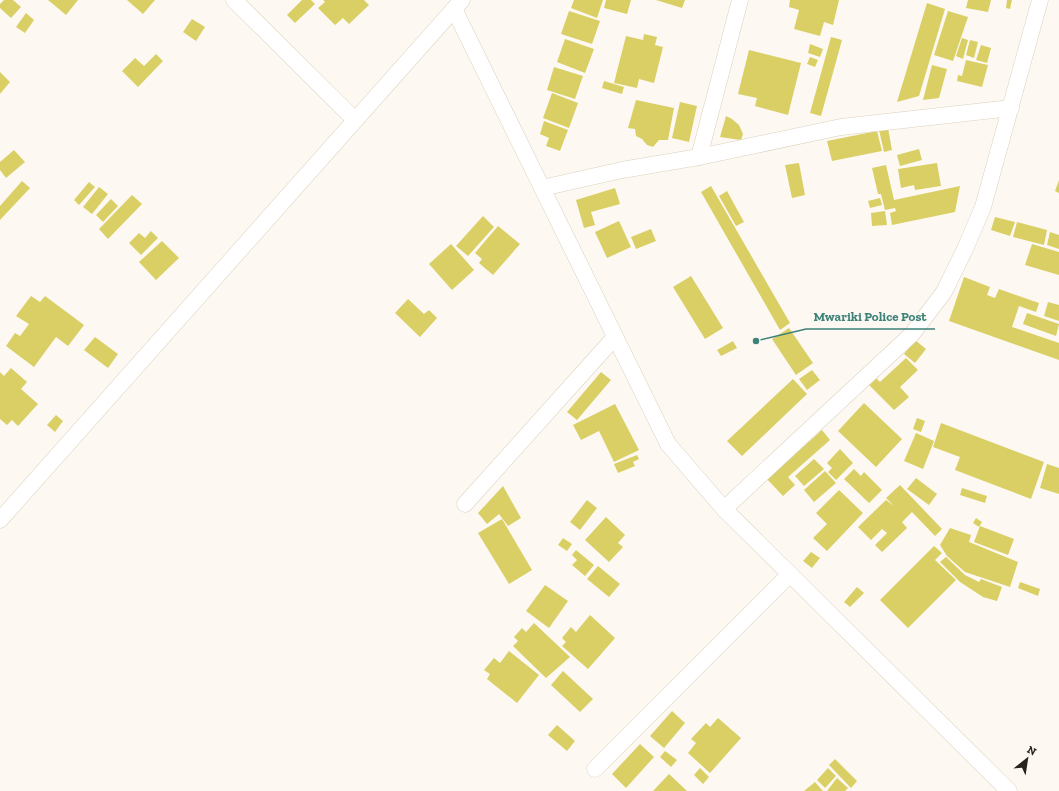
<svg xmlns="http://www.w3.org/2000/svg" width="1059" height="791" font-family="'Zilla Slab',serif">
<rect width="100%" height="100%" fill="#fdf9f2"/>
<g fill="#dacf65">
<polygon points="4,0 13,0 21,7 11,18 0,8 0,4"/>
<polygon points="48,0 78,0 66,15"/>
<polygon points="127,0 155,0 143,14"/>
<polygon points="302,0 311,0 315,4 295,23 287,15"/>
<polygon points="323,0 364,0 369,5 349,24 343,18 335,25 318,8 325,2"/>
<polygon points="574,0 603,0 597,18 571,8"/>
<polygon points="606,0 631,0 627,14 604,8"/>
<polygon points="656,0 685,0 682,8"/>
<polygon points="790,0 839,0 833,25 824,22 820,36 794,29 799,10 789,7"/>
<polygon points="968,0 991,0 988,12 966,8"/>
<polygon points="1007,0 1012,0 1010,9 1006,8"/>
<polygon points="927,3 945,9 919,96 897,102"/>
<polygon points="569,11 600,21 592,44 561,34"/>
<polygon points="948,11 968,17 953,61 934,55"/>
<polygon points="26,13 34,20 25,33 16,27"/>
<polygon points="192,19 205,27 196,41 183,32"/>
<polygon points="644,34 657,37 655,45 663,47 654,83 639,79 637,88 614,83 626,36 643,40"/>
<polygon points="831,37 842,40 821,116 810,113"/>
<polygon points="962,38 968,40 963,59 956,56"/>
<polygon points="565,39 594,49 585,73 557,62"/>
<polygon points="970,40 978,42 974,58 966,55"/>
<polygon points="810,44 823,49 820,57 808,53"/>
<polygon points="981,45 991,48 987,63 976,60"/>
<polygon points="749,50 801,63 788,115 755,106 757,98 738,94"/>
<polygon points="156,54 163,61 138,87 122,71 135,58 144,66"/>
<polygon points="810,57 818,60 815,67 807,64"/>
<polygon points="966,60 988,65 982,87 957,81 958,75 962,76"/>
<polygon points="932,65 947,69 939,98 923,100"/>
<polygon points="554,67 583,76 575,99 547,90"/>
<polygon points="0,72 10,82 0,94"/>
<polygon points="604,81 624,87 622,94 602,88"/>
<polygon points="552,93 578,103 569,128 543,118"/>
<polygon points="636,100 674,108 668,140 659,140 653,147 647,145 642,139 636,136 635,129 628,128"/>
<polygon points="680,102 697,106 689,142 672,138"/>
<polygon points="726,116 732,119 739,125 743,134 741,140 720,137"/>
<polygon points="544,121 568,130 560,151 546,146 549,138 540,134"/>
<polygon points="888,128 892,150 884,152 879,130"/>
<polygon points="877,131 882,151 832,161 827,141"/>
<polygon points="919,149 922,160 900,166 897,155"/>
<polygon points="14,150 25,162 6,178 0,170 0,162"/>
<polygon points="799,163 805,195 792,198 785,165"/>
<polygon points="937,163 941,186 915,190 914,185 901,188 898,169"/>
<polygon points="886,165 894,200 960,186 955,212 892,225 890,213 896,211 895,208 885,210 881,194 878,194 872,168"/>
<polygon points="1059,180 1059,193 1055,191"/>
<polygon points="22,181 30,188 0,220 0,206"/>
<polygon points="89,182 95,187 79,205 74,200"/>
<polygon points="711,186 790,323 780,330 701,192"/>
<polygon points="99,187 108,194 92,214 83,207"/>
<polygon points="615,188 620,204 591,212 595,225 584,228 576,200"/>
<polygon points="727,191 744,222 736,226 719,196"/>
<polygon points="132,195 142,204 108,239 99,229"/>
<polygon points="880,198 882,205 870,208 868,201"/>
<polygon points="111,199 118,206 103,222 96,215"/>
<polygon points="885,211 887,225 872,226 871,213"/>
<polygon points="483,216 494,227 468,256 456,246"/>
<polygon points="995,217 1015,222 1010,236 991,230"/>
<polygon points="619,221 631,247 607,258 595,232"/>
<polygon points="1017,222 1047,230 1044,245 1013,237"/>
<polygon points="498,226 520,244 493,275 479,263 482,259 475,253"/>
<polygon points="651,229 656,241 636,249 631,237"/>
<polygon points="151,231 158,238 141,255 129,243 139,233 145,238"/>
<polygon points="1050,232 1059,235 1059,249 1047,245"/>
<polygon points="162,241 179,258 156,280 139,262"/>
<polygon points="451,244 474,270 452,290 429,264"/>
<polygon points="1032,244 1059,252 1059,275 1025,265"/>
<polygon points="691,276 723,328 705,339 673,287"/>
<polygon points="964,277 990,287 987,295 995,298 999,289 1039,303 1036,312 1019,306 1012,327 1059,343 1059,360 949,321"/>
<polygon points="31,296 40,302 45,296 84,325 68,346 56,337 34,367 6,346 15,333 20,336 29,324 16,316"/>
<polygon points="408,299 424,314 429,310 437,318 420,337 395,313"/>
<polygon points="1048,302 1059,305 1059,321 1044,316"/>
<polygon points="1027,313 1059,324 1056,336 1023,324"/>
<polygon points="789,328 813,363 796,375 772,339"/>
<polygon points="95,337 118,354 108,368 84,350"/>
<polygon points="915,340 926,349 915,363 904,354"/>
<polygon points="733,341 737,348 721,356 717,350"/>
<polygon points="906,358 918,370 900,387 909,397 894,410 869,385 876,378 880,382"/>
<polygon points="11,368 27,382 21,389 38,404 18,426 12,420 7,425 0,419 0,372 4,376"/>
<polygon points="812,370 820,380 807,390 799,379"/>
<polygon points="601,372 611,380 577,420 567,412"/>
<polygon points="793,379 807,394 742,456 727,441"/>
<polygon points="864,403 902,439 876,467 838,431"/>
<polygon points="615,404 639,450 614,462 599,431 581,440 573,425"/>
<polygon points="56,415 63,421 55,432 47,425"/>
<polygon points="917,418 925,421 921,432 913,429"/>
<polygon points="941,423 1044,462 1031,499 955,470 960,457 933,447"/>
<polygon points="822,430 830,440 788,477 795,485 783,496 767,479"/>
<polygon points="916,433 934,441 923,469 904,461"/>
<polygon points="840,449 853,463 836,480 828,472 832,468 827,463"/>
<polygon points="637,455 639,459 633,462 635,466 618,473 614,464"/>
<polygon points="814,459 824,469 804,486 795,476"/>
<polygon points="1047,464 1059,468 1059,494 1040,488"/>
<polygon points="854,469 861,476 864,472 882,490 869,503 844,479"/>
<polygon points="825,471 836,483 814,502 804,490"/>
<polygon points="916,478 937,494 929,505 907,489"/>
<polygon points="900,485 942,529 935,536 912,512 902,522 907,528 882,552 875,545 887,533 882,529 871,540 858,527 886,500 894,506 886,498"/>
<polygon points="503,486 521,518 508,526 499,514 487,524 478,513"/>
<polygon points="962,488 987,496 985,503 960,495"/>
<polygon points="839,490 863,513 827,551 813,538 827,524 816,513"/>
<polygon points="587,500 597,508 580,530 570,522"/>
<polygon points="606,517 625,535 618,543 623,547 609,562 585,540"/>
<polygon points="976,518 982,522 979,527 973,523"/>
<polygon points="502,519 532,570 509,584 478,533"/>
<polygon points="980,526 1014,539 1008,555 974,542"/>
<polygon points="950,528 971,535 969,542 1018,562 1010,587 965,572 947,556 940,545"/>
<polygon points="563,538 572,544 567,551 558,545"/>
<polygon points="934,546 942,553 935,560 956,580 908,628 880,600"/>
<polygon points="576,550 594,565 585,576 572,565 577,560 572,555"/>
<polygon points="811,552 820,558 812,568 803,561"/>
<polygon points="946,557 965,575 979,582 981,579 1002,587 997,601 983,597 960,582 940,562"/>
<polygon points="598,566 620,584 609,597 587,579"/>
<polygon points="1020,582 1040,589 1038,596 1018,588"/>
<polygon points="545,585 568,601 549,628 526,611"/>
<polygon points="857,587 864,593 850,607 844,602"/>
<polygon points="590,615 615,638 588,669 562,646 566,642 562,638 571,627 576,632"/>
<polygon points="534,623 570,657 546,678 513,646 518,641 514,637 522,628 526,632"/>
<polygon points="509,651 539,675 517,703 487,679 490,674 484,670 494,658 500,663"/>
<polygon points="563,671 593,699 580,712 551,685"/>
<polygon points="672,711 685,723 664,748 650,736"/>
<polygon points="718,718 741,738 710,773 688,753 696,743 691,739 706,723 710,727"/>
<polygon points="557,725 575,741 567,751 548,735"/>
<polygon points="640,744 654,757 626,788 612,774"/>
<polygon points="665,751 677,760 671,767 660,757"/>
<polygon points="835,759 857,781 851,788 829,765"/>
<polygon points="700,768 709,777 703,784 694,775"/>
<polygon points="828,768 836,776 825,788 817,780"/>
<polygon points="669,774 687,791 653,791"/>
<polygon points="837,778 848,788 845,791 827,791"/>
<polygon points="815,782 823,791 804,791"/>
</g>
<g fill="none" stroke-linecap="round" stroke-linejoin="round">
<defs>
<g id="minor">
<polyline points="234,0 355,120"/>
<polyline points="454,9 668,444 724,509 1009,791"/>
<polyline points="699,157 740,0"/>
<polyline points="542,188 622,170 699,157 841,127 1011,108"/>
<polyline points="465,504 615,337"/>
<polyline points="724,509 912,334 944,292 965,249 983,207 1040,0"/>
<polyline points="0,520 462,0"/>
<polyline points="595,769 790,574"/>
</g>
</defs>
<use href="#minor" stroke="#dbd1be" stroke-width="17"/>
<use href="#minor" stroke="#fff" stroke-width="16"/>
</g>
<path fill="none" stroke="#3c8279" stroke-width="1.5" d="M756 341L806 329H935"/>
<circle fill="#3c8279" stroke="#fdf9f2" stroke-width="1.5" cx="756" cy="341" r="4"/>
<g font-size="13" text-anchor="middle" font-weight="bold" fill="#3c8279" stroke="#fdf9f2" stroke-width="3" stroke-linejoin="round" paint-order="stroke">
<text x="870" y="321">Mwariki Police Post</text>
</g>
<g transform="translate(1027 759) rotate(30)" stroke="#fdf9f2" stroke-width="3" paint-order="stroke">
<path d="M0-3L7 15L0 10L-7 15Z" fill="#27241d"/>
<text y="-6" font-size="11" font-weight="bold" text-anchor="middle" fill="#27241d">N</text>
</g>
</svg>
